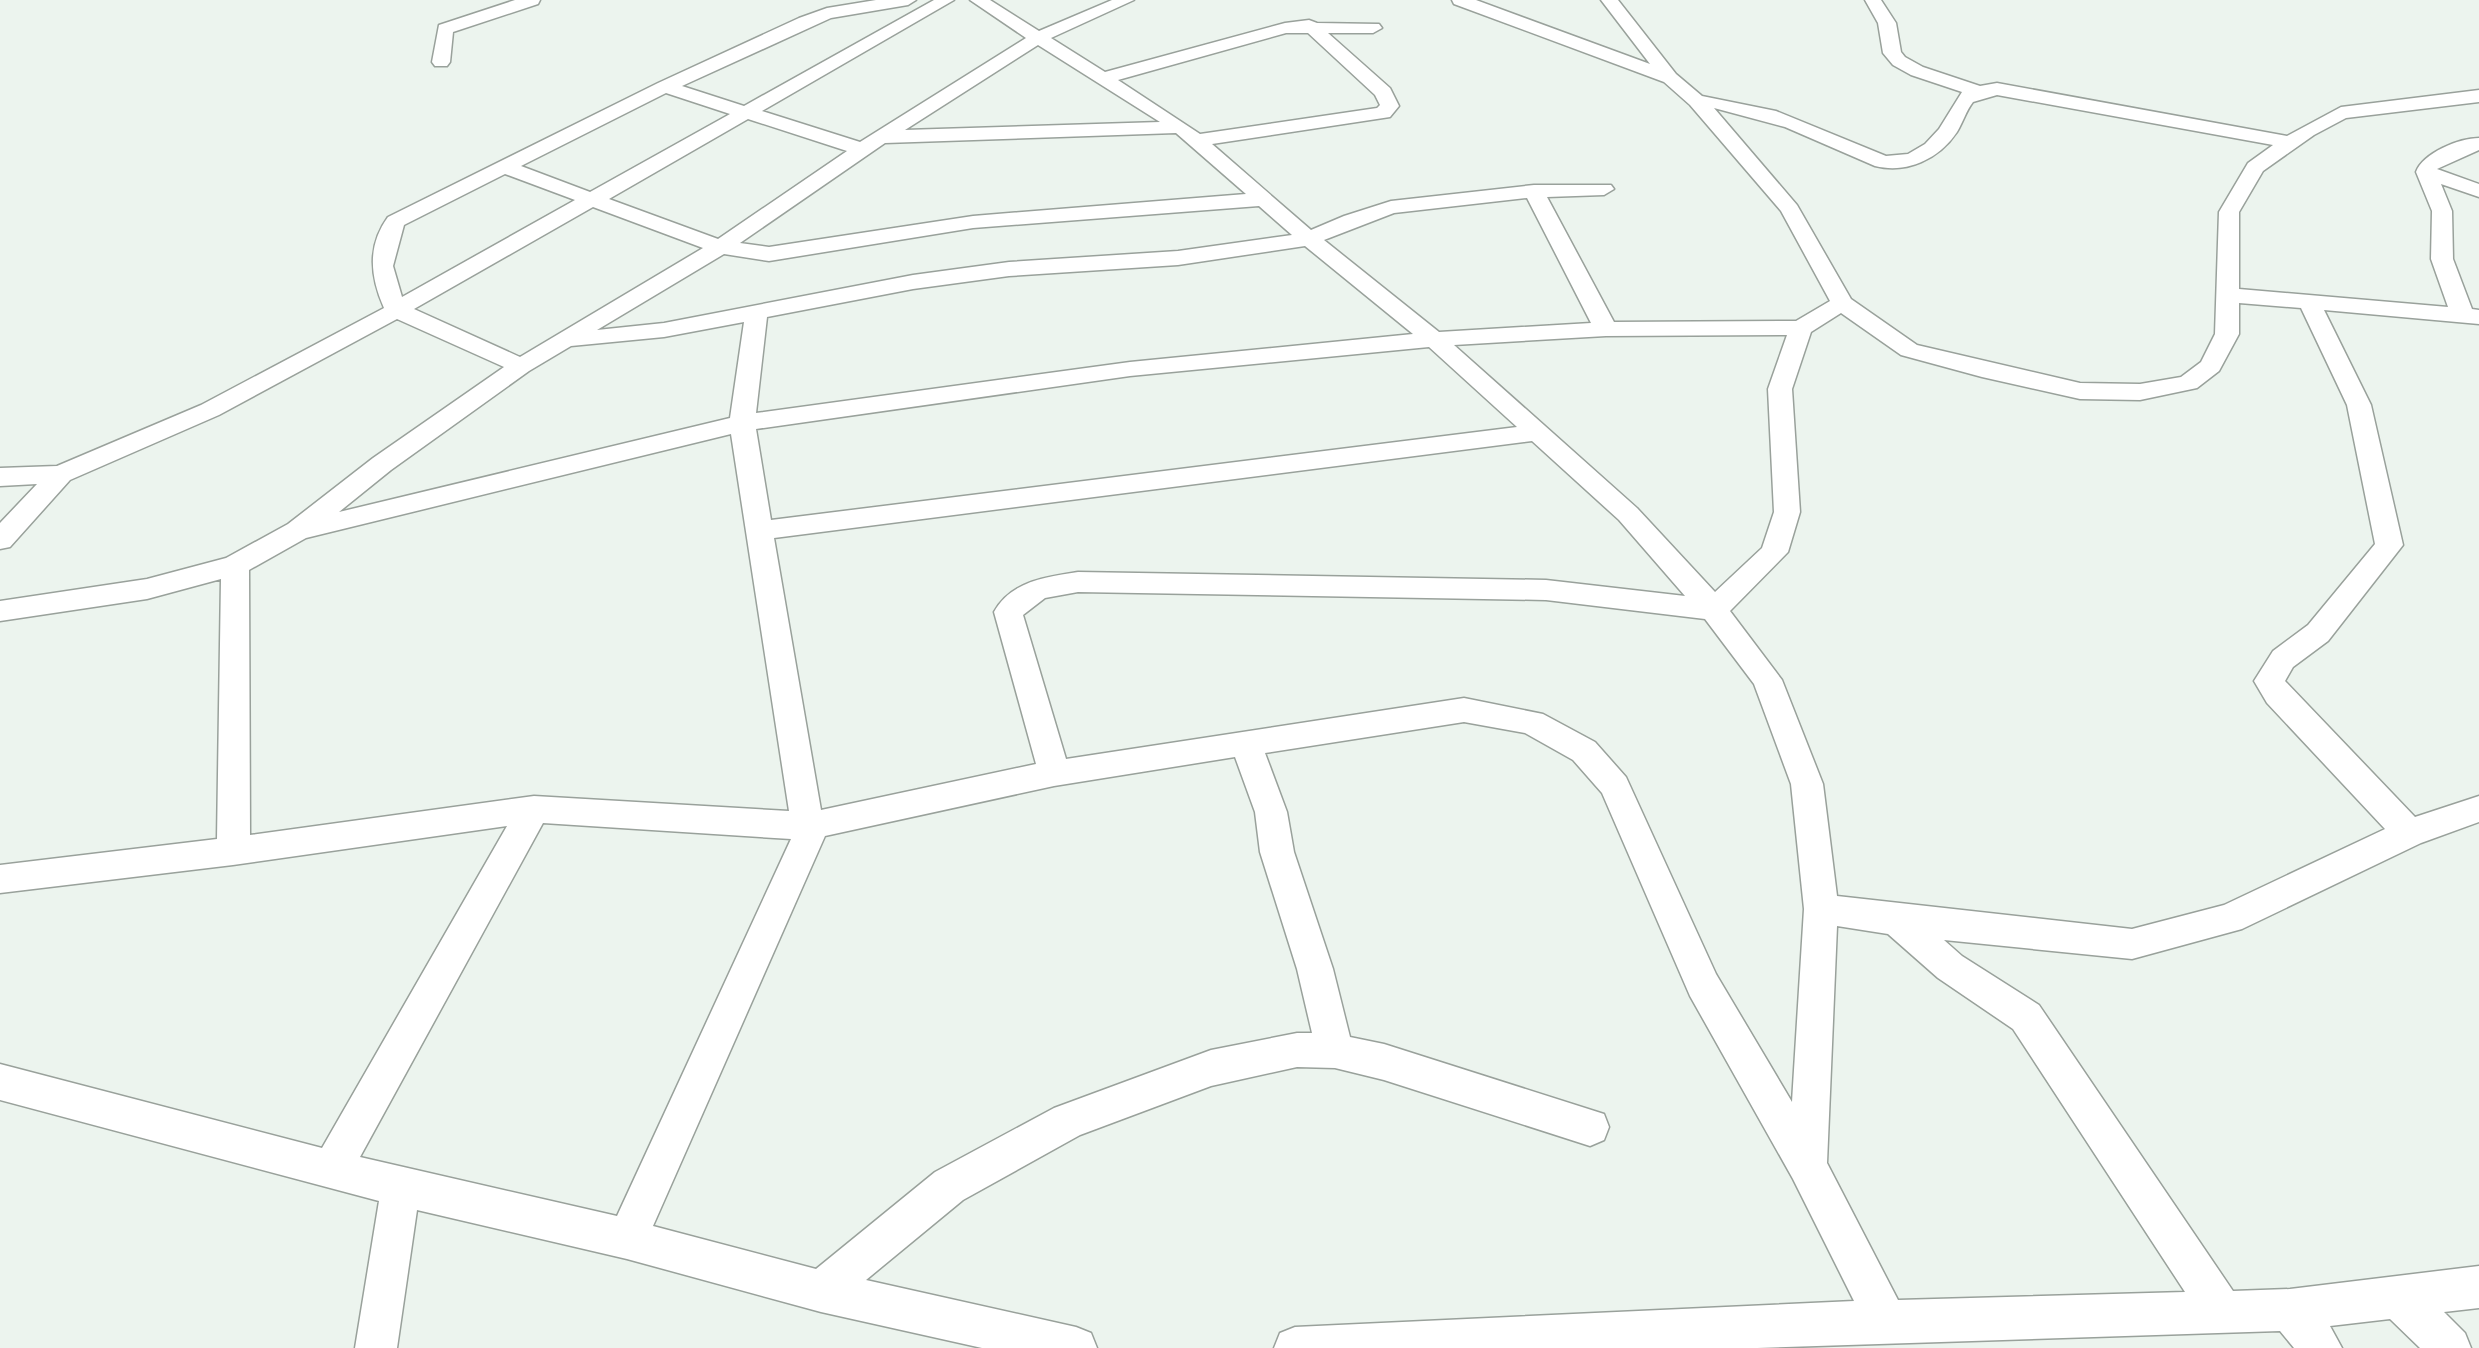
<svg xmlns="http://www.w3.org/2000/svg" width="2479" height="1348" font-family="'PT Sans Narrow',sans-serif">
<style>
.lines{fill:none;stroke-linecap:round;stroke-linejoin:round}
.minor-casing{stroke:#99a19b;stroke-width:3}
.minor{fill:#fff;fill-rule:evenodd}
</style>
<rect width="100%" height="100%" fill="#ecf4ee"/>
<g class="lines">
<defs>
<path id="minor" d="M 515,0 L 540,0 L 538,4 L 453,32 L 450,62 L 447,66 L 435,66 L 432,62 L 439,25 Z
M 876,0 L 916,0 L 908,5 L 831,18 L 682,86 L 744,106 L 934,0 L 954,0 L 762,111 L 860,142 L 1026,38 L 970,0 L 990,0 L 1039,31 L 1112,0 L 1134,0 L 1051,38 L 1105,72 L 1285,23 L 1309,20 L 1317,23 L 1379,24 L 1382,28 L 1373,33 L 1328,33 L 1390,88 L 1399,106 L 1390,117 L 1212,144 L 1311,230 L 1344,216 L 1391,201 L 1534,185 L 1611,185 L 1614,189 L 1604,195 L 1547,197 L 1614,322 L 1796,321 L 1830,301 L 1781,211 L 1690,105 L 1664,82 L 1454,4 L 1452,0 L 1476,0 L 1650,64 L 1601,0 L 1618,0 L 1676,74 L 1702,96 L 1776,111 L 1886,156 L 1908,154 L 1925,144 L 1939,129 L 1962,92 L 1911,75 L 1893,65 L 1883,53 L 1878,23 L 1865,0 L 1881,0 L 1896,23 L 1901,52 L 1905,57 L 1923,67 L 1980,86 L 1997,83 L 2287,136 L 2341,107 L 2479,90 L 2479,102 L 2346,118 L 2314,135 L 2263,171 L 2239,212 L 2239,289 L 2448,307 L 2431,259 L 2432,211 L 2416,172 C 2423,153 2459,138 2479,138 L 2479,150 L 2437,169 L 2479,184 L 2479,197 L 2441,184 L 2452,211 L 2453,259 L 2472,309 L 2479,310 L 2479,324 L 2324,310 L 2371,405 L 2403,545 L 2328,641 L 2293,667 L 2285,681 L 2415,817 L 2479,796 L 2479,822 L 2421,843 L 2242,929 L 2132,959 L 1944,940 L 1962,956 L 2039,1005 L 2233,1291 L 2290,1289 L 2479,1266 L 2479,1308 L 2444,1312 L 2465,1333 L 2471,1348 L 2420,1348 L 2390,1319 L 2330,1326 L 2342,1348 L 2294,1348 L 2280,1331 L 1757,1348 L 1274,1348 L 1280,1333 L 1295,1327 L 1854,1301 L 1793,1179 L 1690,996 L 1602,793 L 1573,760 L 1525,733 L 1464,722 L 1265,753 L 1287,812 L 1294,852 L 1333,969 L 1350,1037 L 1384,1044 L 1604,1114 L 1609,1127 L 1604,1140 L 1590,1146 L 1384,1080 L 1335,1068 L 1297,1067 L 1211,1086 L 1080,1135 L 963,1200 L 866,1280 L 1076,1327 L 1091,1333 L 1097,1348 L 982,1348 L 821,1312 L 627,1259 L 417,1210 L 397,1348 L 355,1348 L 379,1201 L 0,1100 L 0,1064 L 322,1148 L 507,826 L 233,865 L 0,893 L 0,865 L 217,839 L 221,579 L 147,599 L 0,621 L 0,601 L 147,579 L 226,558 L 288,524 L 373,458 L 504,367 L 397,319 L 219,415 L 70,480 L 10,547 L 0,549 L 0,523 L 37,484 L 0,486 L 0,468 L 57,466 L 201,405 L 384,308 C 370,276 367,246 388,217 L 658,83 L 799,18 L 827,8 ZM 1286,33 L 1308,33 L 1375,95 L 1380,105 L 1377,108 L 1200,134 L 1118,80 ZM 1038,45 L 1160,122 L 905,130 ZM 666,93 L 730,114 L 590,192 L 521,166 ZM 1997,95 L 2273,145 L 2248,163 L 2219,212 L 2215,334 L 2201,362 L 2181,377 L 2140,384 L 2080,383 L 1917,345 L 1851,299 L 1797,205 L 1714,108 L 1785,127 L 1875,166 C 1907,174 1939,159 1957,132 C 1963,122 1966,111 1973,102 ZM 748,119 L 847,151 L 718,239 L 609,199 ZM 1176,133 L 1246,194 L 973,216 L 769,247 L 740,243 L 885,143 ZM 505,174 L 575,200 L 402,297 L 393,266 L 404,225 ZM 1527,198 L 1591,323 L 1439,332 L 1324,240 L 1394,213 ZM 1259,206 L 1292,235 L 1178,251 L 1009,262 L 913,275 L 664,323 L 597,330 L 724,254 L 769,261 L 973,228 ZM 593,207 L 703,248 L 520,357 L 414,309 ZM 1305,246 L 1413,334 L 1130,362 L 756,413 L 767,317 L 913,289 L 1009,276 L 1178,265 ZM 2239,303 L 2301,308 L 2347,405 L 2375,544 L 2308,625 L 2273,651 L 2254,681 L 2267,703 L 2385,829 L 2224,905 L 2132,929 L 1837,896 L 1823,784 L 1782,680 L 1730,611 L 1788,552 L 1800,512 L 1792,389 L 1811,332 L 1841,313 L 1901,355 L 1982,377 L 2080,399 L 2140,400 L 2197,388 L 2219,371 L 2239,334 ZM 744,322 L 730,418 L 339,512 L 391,470 L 529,371 L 571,346 L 664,337 ZM 1787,335 L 1768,389 L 1774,512 L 1762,548 L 1715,592 L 1637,508 L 1454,345 L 1606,336 ZM 1429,347 L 1517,427 L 771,520 L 756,429 L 1130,376 ZM 731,434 L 789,811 L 534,796 L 250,835 L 249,570 L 306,538 ZM 1532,441 L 1619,520 L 1685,596 L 1546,580 L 1078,572 C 1046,577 1011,581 994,612 L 1036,764 L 821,810 L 774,538 ZM 1078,592 L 1546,600 L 1705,619 L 1754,684 L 1791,784 L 1804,909 L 1792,1102 L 1716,974 L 1626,777 L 1595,742 L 1543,714 L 1464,698 L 1066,759 L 1023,615 L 1045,598 ZM 1235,757 L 1255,812 L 1260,852 L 1297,969 L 1312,1033 L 1297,1033 L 1211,1050 L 1054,1108 L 935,1172 L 816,1269 L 653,1226 L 825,836 L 1054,786 ZM 543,823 L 791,839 L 617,1216 L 360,1157 ZM 1837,926 L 1888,934 L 1938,978 L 2013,1029 L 2185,1292 L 1898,1300 L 1827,1163 Z"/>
</defs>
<use href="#minor" class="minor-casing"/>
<use href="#minor" class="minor"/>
</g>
</svg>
